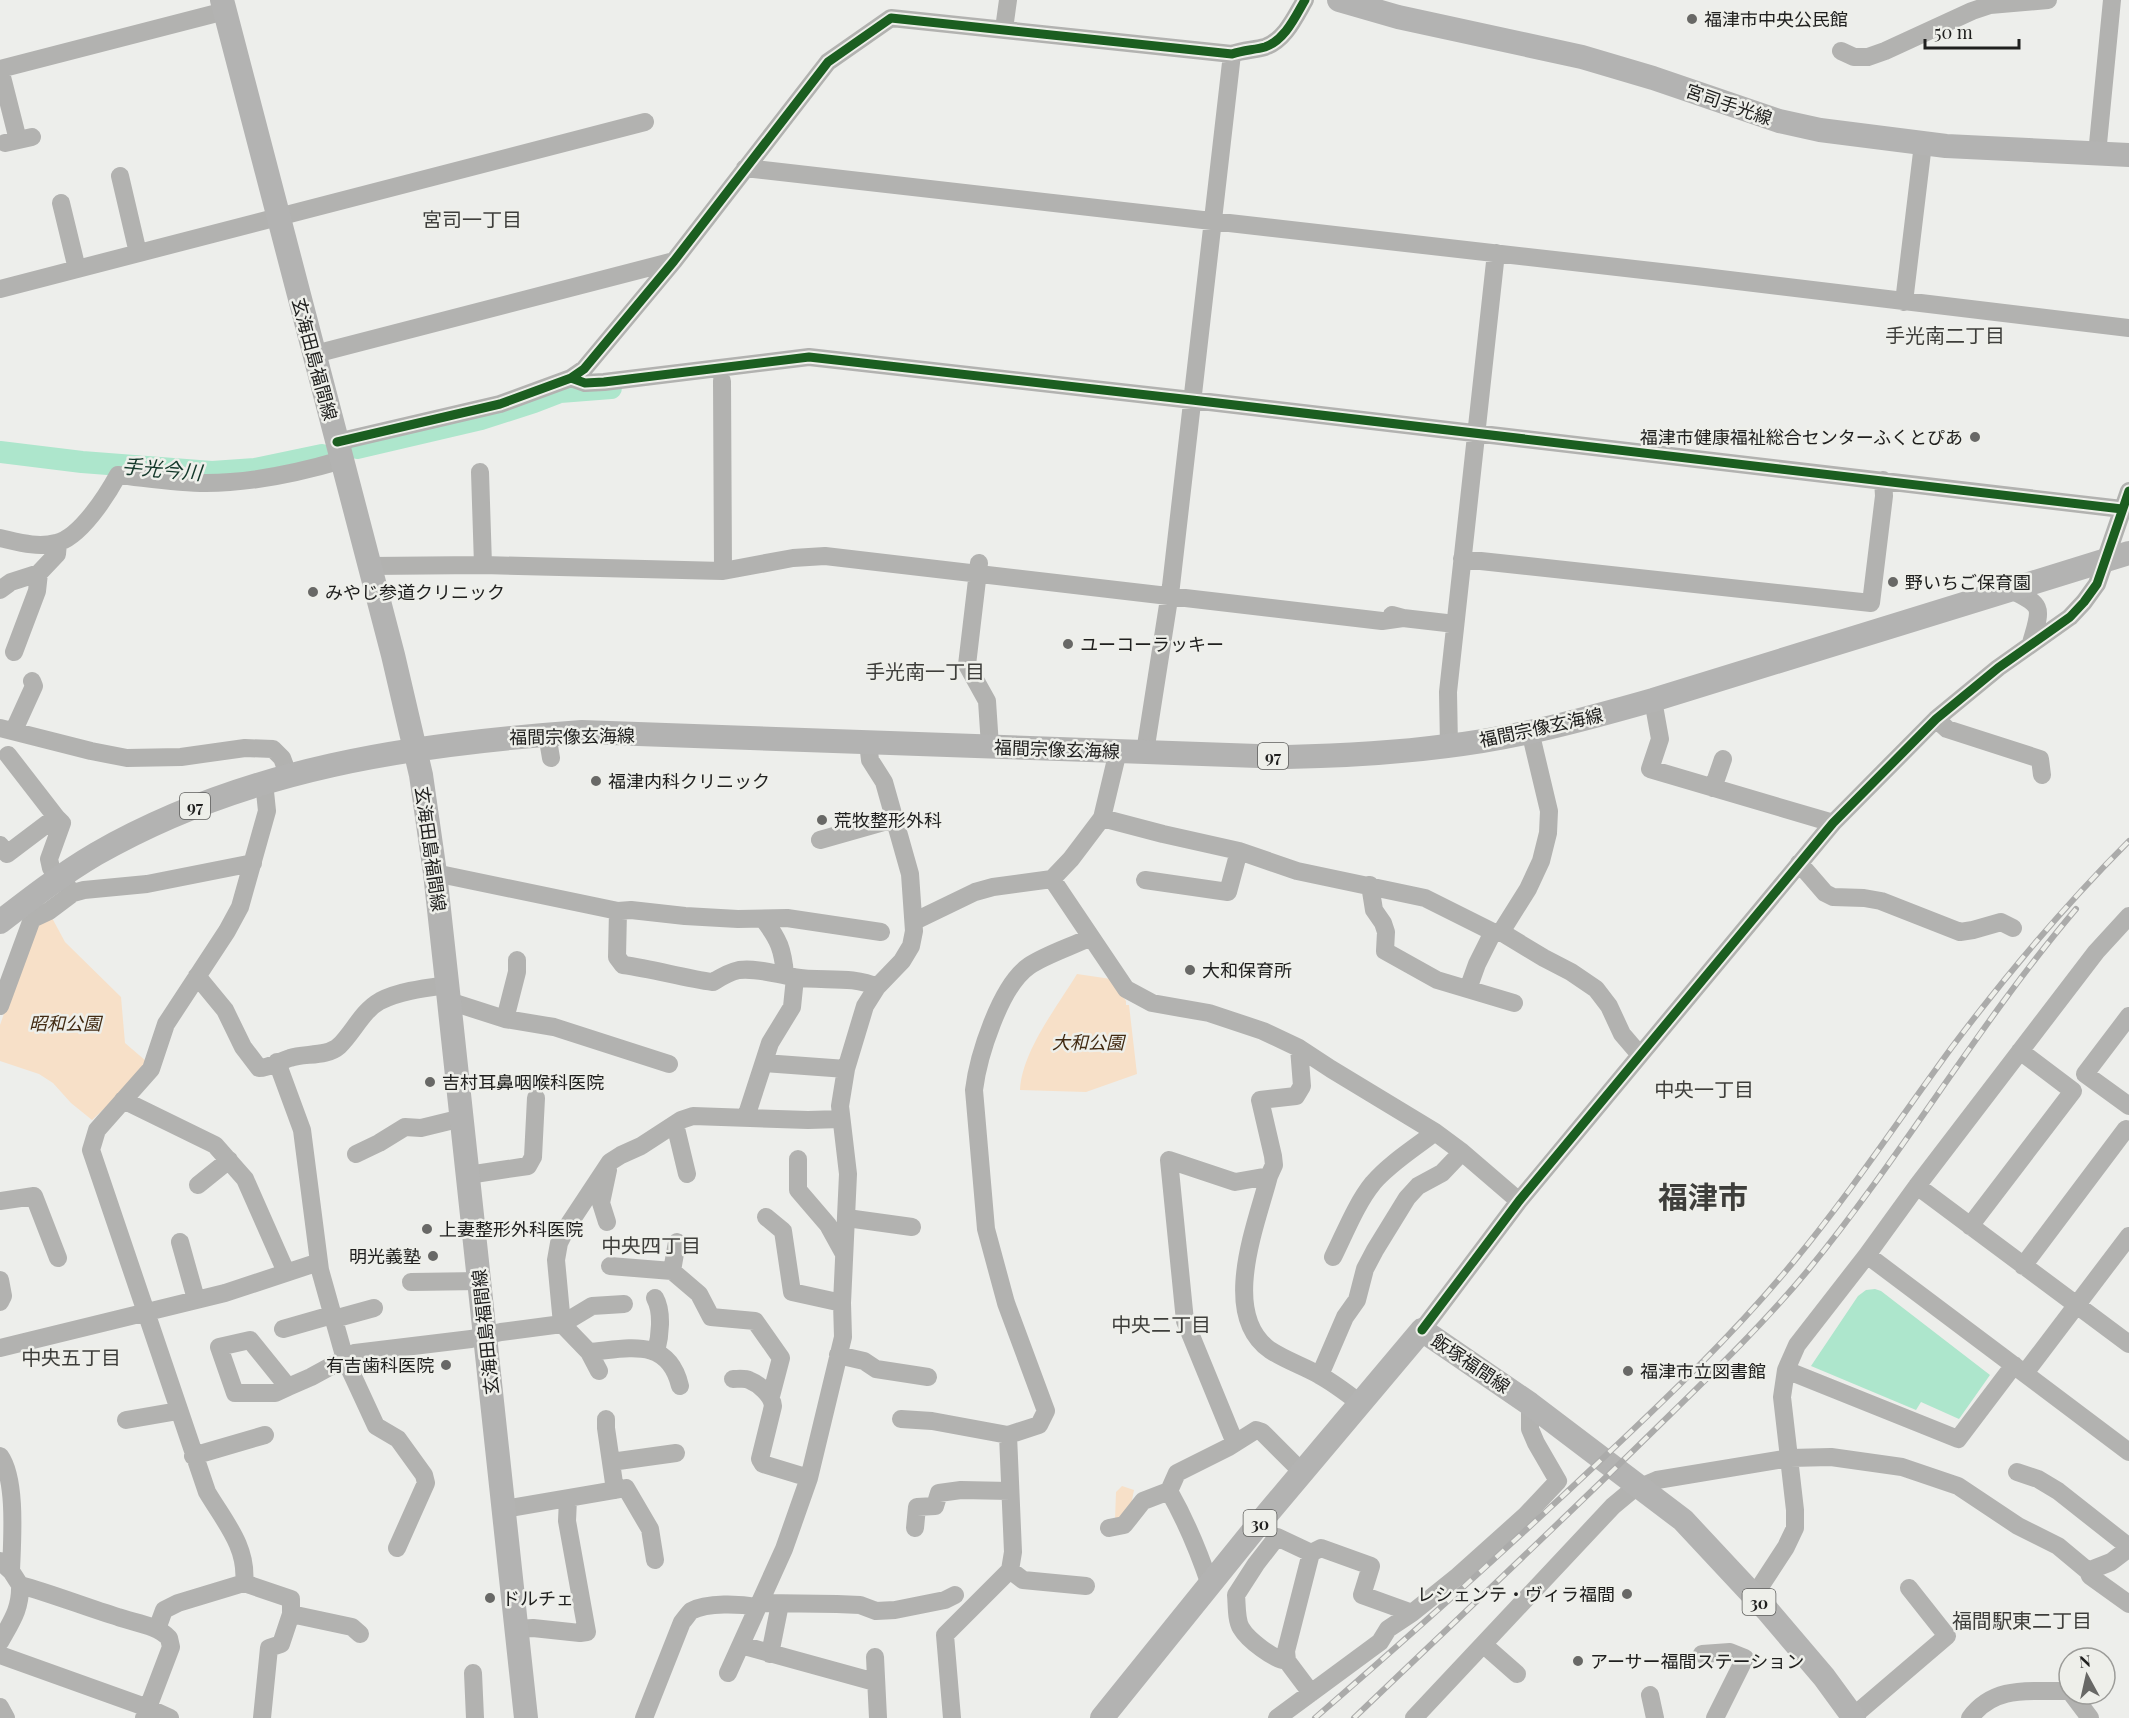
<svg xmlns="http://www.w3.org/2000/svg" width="2129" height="1718" font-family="'Playfair Display','Noto Sans JP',serif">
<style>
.green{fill:#f7e0c8}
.water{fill:#ade6cc}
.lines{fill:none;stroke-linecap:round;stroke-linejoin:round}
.river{stroke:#ade6cc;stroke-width:22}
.minor{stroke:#b2b2b0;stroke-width:18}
.major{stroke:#b3b3b2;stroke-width:24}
.rail-casing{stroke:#ababaa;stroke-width:6}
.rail{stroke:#eeefea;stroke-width:4;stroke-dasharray:11;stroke-linecap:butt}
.cycleway-casing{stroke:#eeefea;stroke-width:13}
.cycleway{stroke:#1b5e20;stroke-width:9}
.poi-dot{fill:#686866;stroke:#eeefea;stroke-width:2}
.labels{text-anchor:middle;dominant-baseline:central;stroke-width:5;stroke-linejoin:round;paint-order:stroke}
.shield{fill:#eeefea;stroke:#5e5e5c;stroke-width:1.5}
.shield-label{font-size:16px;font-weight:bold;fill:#20201f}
.poi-label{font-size:18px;fill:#20201f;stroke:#eeefea;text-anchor:start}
.street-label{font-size:18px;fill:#20201f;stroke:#eeefea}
.park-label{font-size:18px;font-style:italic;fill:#412a12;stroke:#eeefea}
.neighbourhood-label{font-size:20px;fill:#3e3e3b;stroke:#eeefea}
.water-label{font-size:20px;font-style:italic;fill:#123729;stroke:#eeefea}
.town-label{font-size:30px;font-weight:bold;fill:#3e3e3b;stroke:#eeefea}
</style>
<rect width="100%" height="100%" fill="#edeeeb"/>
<path class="green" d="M 51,916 L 65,942 L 121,997 L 125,1043 L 146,1061 L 110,1107 L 105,1108 L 92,1120 L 71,1103 L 53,1083 L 39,1074 L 0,1061 L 0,1025 L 36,923 Z
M 1077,974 L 1111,979 L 1126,1001 L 1126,1005 L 1129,1005 L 1137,1074 L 1086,1092 L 1020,1090 C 1022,1051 1057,1007 1077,974 Z
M 1122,1486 L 1134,1490 L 1131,1505 L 1121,1519 L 1115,1520 L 1116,1492 Z"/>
<path class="water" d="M 1875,1289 L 1881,1291 L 1990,1375 L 1959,1419 L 1921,1402 L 1916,1410 L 1811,1366 L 1858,1296 L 1866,1290 Z"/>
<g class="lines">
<path class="river" d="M 357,448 L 481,419 L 534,402 L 560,392 L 611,388
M 0,452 L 82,462 L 212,472 L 255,469 L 322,455"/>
<path class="minor" d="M 1004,29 L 1008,0
M 1841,51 L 1854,57 L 1868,57 L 1885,51 L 1972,11 L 1990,5 L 2048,0
M 0,69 L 225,11
M 0,69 L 18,140
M 5,143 L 32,137
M 2097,154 L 2112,0
M 745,168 L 1696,276 L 2129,328
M 120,176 L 138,253
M 61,203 L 77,269
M 0,289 L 645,122
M 1904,302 L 1923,144
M 315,354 L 674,261
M 571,378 L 585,383 L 604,382 L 809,357 L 1192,400 L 2122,509
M 722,381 L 723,571
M 337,442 L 500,404 L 571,378 L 584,369 L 674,261 L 828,62 L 891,18 L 1232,54 C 1243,50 1254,50 1265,47 C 1285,40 1295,17 1305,0
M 480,472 L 483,565
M 0,538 C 18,542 37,548 56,543 C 80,538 107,495 118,475 C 147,478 177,483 206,483 C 251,483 298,473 342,460
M 1462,559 L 1871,603 L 1884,496 L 1883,480
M 979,563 L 967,665 L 987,701 L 990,746
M 369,566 L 483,565 L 723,571 L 793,558 L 825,556 L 1382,621 L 1403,618
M 0,590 L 11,582 L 39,573
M 2011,590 C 2045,606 2041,608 2031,643
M 1392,615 L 1403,618 L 1455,624
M 14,652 L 37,591 L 39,573 L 57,554 L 58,543
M 1653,700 L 1660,739 L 1650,769 L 1833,823
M 1936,719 L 1947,729 L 2040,759 L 2042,775
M 0,728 L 91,751 L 127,758 L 181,757 L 245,748 L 273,749 L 282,758 L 288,774
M 14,730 L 34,686 L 32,681
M 547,734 L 551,758
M 1449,746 L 1448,692 L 1496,253
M 1145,752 L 1171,586 L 1232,54
M 1713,788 L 1723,759
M 56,817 L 62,823 L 49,859 L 51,868 L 68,887
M 1102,818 L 1163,834 L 1239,851 L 1297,871 L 1425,898 L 1493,932 L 1501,932 L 1544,958 L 1571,972 L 1596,989 L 1609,1006 L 1622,1034 L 1640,1055
M 820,840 L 894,819
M 0,845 L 7,854 L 56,817 L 8,755
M 1799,863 L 1825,893 L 1833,897 L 1864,898 L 1881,901 L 1960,932 L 1973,930 L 2001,922 L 2013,928
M 435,873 L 618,911 L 631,910 L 685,916 L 738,919 L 787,918 L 881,932
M 1052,879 L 1126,989 L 1152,1003 L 1209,1013 L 1263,1031 L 1299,1048 L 1331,1069 L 1435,1132 L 1462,1152 L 1519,1201
M 1145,880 L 1228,892 L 1239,851
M 1370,885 L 1374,910 L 1383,923 L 1386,932 L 1385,951 L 1437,980 L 1514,1003
M 618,911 L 617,957 L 623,965 C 654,969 683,978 713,982 C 721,977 729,972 739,970 C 758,968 775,974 794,977 C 821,982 852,975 877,987
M 32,919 L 49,911 L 73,893 L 84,890 L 147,884 L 253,863
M 763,919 C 779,939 783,950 785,975
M 915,921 L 975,892 L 993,887 L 1052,879 L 1071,859 L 1102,818 L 1118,751
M 1501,932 L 1528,889 L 1541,861 L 1548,833 L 1549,811 L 1530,731
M 197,976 L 225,1010 L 243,1047 L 259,1068 C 269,1068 280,1061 290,1058 C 304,1053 327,1057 339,1046 C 353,1033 362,1011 380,1001 C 399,991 425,988 447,985
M 1468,989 L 1477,964 L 1493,932
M 449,1001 L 505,1019 L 554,1027 L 669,1064
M 0,1006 L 32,919 L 28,909
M 2129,1016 L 2085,1074 L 2129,1106
M 505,1019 L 517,972 L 517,960
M 1299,1048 L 1302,1086 L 1296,1096 L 1260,1100 L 1273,1156 L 1274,1165 L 1269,1176 C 1257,1223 1219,1314 1270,1350 C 1285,1360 1303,1366 1319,1375 C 1334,1383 1348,1394 1361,1404
M 277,1062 L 302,1130 L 320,1270 L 345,1359 L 376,1426 L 398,1439 L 424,1475 L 426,1483 L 397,1548
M 764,1063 L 846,1069
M 123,1100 L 215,1145 L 245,1179 L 286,1272
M 746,1117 L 770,1043 L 792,1007 L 795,978
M 675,1124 L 687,1174
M 356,1154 L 379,1143 L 405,1127 L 421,1128 L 462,1118
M 798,1159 L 798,1190 L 828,1225 L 844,1254
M 468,1175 L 528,1166 L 533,1157 L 536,1098
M 198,1185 L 229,1160
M 1917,1186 L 2129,1344
M 0,1201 L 34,1196 L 58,1258
M 766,1217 L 783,1231 L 792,1292 L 842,1303
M 847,1218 L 912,1227
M 607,1222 L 601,1203 L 608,1170
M 1970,1226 L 2073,1091 L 2020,1051
M 180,1242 L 196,1299
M 1867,1255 L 2129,1452
M 1333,1257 C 1345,1233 1356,1204 1373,1183 C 1390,1163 1415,1148 1435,1132
M 610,1266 L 672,1271 L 699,1294 L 711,1317 L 755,1321 L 781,1358 L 771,1396
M 2023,1266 L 2126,1129 L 2129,1131
M 672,1271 L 677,1242
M 0,1280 L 3,1296 L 0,1302
M 411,1282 L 480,1281
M 655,1298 C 663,1312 660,1337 656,1352
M 334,1319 L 374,1308
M 283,1329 L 332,1315
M 1422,1330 L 1519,1201 L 1833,823 L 1936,719 L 1998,668 L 2070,617 L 2084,602 L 2097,584 L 2129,491
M 0,1348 L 225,1293 L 319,1262
M 589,1352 C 627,1349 668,1336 680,1386
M 838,1355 L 864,1361 L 876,1369 L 928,1377
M 1786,1370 L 1958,1439 L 2014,1365
M 599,1371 L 589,1352 L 562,1324 L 556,1260 L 559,1243 L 567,1227 L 610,1162 L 621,1155 L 641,1146 L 681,1120 L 693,1116 L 808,1120 L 841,1119
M 2025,1373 L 2129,1236
M 1320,1375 L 1345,1317 L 1357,1300 L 1365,1269 L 1375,1250 L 1407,1198 L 1418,1186 L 1442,1173 L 1462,1152
M 733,1379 C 738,1379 745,1378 749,1380 C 759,1384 772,1395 773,1406 L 760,1459 L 763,1464 L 809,1478
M 288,1387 L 275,1393 L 235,1393 L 219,1347 L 250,1340 L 288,1387 L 311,1377 L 355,1353 L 471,1339 L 501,1332 L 562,1324 L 592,1306 L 624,1304
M 606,1419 L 606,1428 L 615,1490 L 626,1488 L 650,1529 L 655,1560
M 901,1419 L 932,1421 L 1008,1435 L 1039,1425 L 1046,1411 L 1006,1303 L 986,1229 L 974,1090 C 978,1057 1000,986 1029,966 C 1045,955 1073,946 1091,937
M 126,1420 L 178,1411
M 1235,1443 L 1185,1321 L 1169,1160 L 1235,1182 L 1269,1176
M 0,1456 C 17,1480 12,1541 11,1571
M 193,1456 L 265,1435
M 611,1462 L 676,1453
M 2017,1472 L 2038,1479 L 2058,1491 L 2129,1547
M 1169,1491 L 1177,1473 L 1229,1447 L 1256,1430 L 1262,1432 L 1303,1473
M 505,1509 L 615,1490
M 915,1528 L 917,1507 L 935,1506 L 939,1493 L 961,1490 L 1010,1491
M 1109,1528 L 1124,1525 L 1143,1501 L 1169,1491 C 1186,1521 1199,1552 1210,1585
M 1311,1553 L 1321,1548 L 1371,1566 L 1362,1595 L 1412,1613
M 0,1561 L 11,1571 L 20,1585 C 53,1594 85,1607 118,1617 C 135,1623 157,1625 169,1638 L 171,1647 L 144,1718
M 1010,1570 L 1023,1580 L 1086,1586
M 2088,1571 L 2111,1562 L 2129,1548
M 244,1583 C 248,1547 224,1521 207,1492 L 91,1150 L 97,1130 L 151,1069 L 166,1024 L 227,931 L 240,907 L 267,811 L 264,782
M 1754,1596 L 1786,1547 L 1795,1528 L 1795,1510 L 1782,1397 L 1786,1370 L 1797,1345 L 1867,1255 L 1917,1186 L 2096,952 L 2129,916
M 760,1603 L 837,1604 L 860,1605 L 876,1611 L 895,1610 L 945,1600 L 955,1595
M 291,1614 L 352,1627 L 360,1634
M 157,1629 L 164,1610 L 178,1603 L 244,1583 L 291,1599 L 291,1614 L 281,1644 L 269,1648 L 262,1718
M 518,1629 L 533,1628 L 580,1633 L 587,1632 L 567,1521 L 568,1499
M 0,1642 C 11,1622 21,1609 20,1585
M 741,1645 L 875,1682
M 1484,1645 L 1517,1674
M 770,1654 L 780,1604
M 1702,1654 L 1730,1652 L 1745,1658 L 1715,1718
M 0,1655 L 148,1708 L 170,1718
M 875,1657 L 878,1718
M 1287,1661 L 1286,1651 L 1311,1553 L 1277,1537 L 1256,1564 L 1236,1595 C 1237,1604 1236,1620 1241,1628 C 1248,1640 1274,1660 1287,1661 L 1311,1693
M 473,1673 L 475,1718
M 728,1673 L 784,1549 L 809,1478 L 843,1337 L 842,1303 L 848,1174 L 840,1106 L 846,1069 L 865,1006 L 877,987 L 902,961 L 911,946 L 914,931 L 910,874 L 884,782 L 870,760 L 868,742
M 2072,1694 L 2090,1718
M 1650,1695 L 1655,1718
M 0,1707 L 6,1718
M 644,1718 L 682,1622 C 685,1619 688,1614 691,1611 C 707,1602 741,1604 758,1607
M 952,1718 L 945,1635 L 1010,1570 L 1013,1552 L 1008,1435
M 1277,1718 L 1380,1642 L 1388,1629 L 1412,1613 L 1458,1576 L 1526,1515 L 1558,1481 L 1536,1443 L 1530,1429 L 1530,1404
M 1414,1718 L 1613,1506 L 1631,1491 L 1657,1480 L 1790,1458 L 1831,1457 L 1902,1467 L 1958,1486 L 2018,1526 L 2058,1546 L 2088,1571 L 2090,1576 L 2129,1604
M 1851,1718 L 1947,1636 L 1909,1588
M 1970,1718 C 1995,1684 2032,1692 2069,1691"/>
<path class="major" d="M 222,0 L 393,655 L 421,775 L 435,873 L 449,1001 L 526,1718
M 1339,0 L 1398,17 L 1582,57 L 1653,78 L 1779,121 L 1820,130 L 1946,146 L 2129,155
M 0,922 C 31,898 62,874 96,854 C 246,768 413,744 582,732 L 1287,757 C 1341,756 1394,753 1447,746 C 1517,738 1586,719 1653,700 L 2129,553
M 1102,1718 L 1257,1526 L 1422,1330 L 1530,1404 L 1683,1520 L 1767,1610 L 1824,1677 L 1854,1718"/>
<defs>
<path id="rail" d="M 1315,1718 C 1412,1634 1508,1548 1602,1459 C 1669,1396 1736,1332 1795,1260 C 1851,1192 1900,1118 1952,1047 C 2007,974 2065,905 2129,841
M 1354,1718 C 1449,1627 1545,1537 1638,1446 C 1697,1388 1757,1332 1809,1269 C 1904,1153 1979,1023 2076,909"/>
</defs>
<use href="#rail" class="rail-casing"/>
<use href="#rail" class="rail"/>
<defs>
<path id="cycleway" d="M 571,378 L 585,383 L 604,382 L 809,357 L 1192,400 L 2122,509
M 337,442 L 500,404 L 571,378 L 584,369 L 674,261 L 828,62 L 891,18 L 1232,54 C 1243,50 1254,50 1265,47 C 1285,40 1295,17 1305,0
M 1422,1330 L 1519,1201 L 1833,823 L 1936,719 L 1998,668 L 2070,617 L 2084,602 L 2097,584 L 2129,491"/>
</defs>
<use href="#cycleway" class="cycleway-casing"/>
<use href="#cycleway" class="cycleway"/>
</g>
<g class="poi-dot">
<circle cx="1692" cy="19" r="6"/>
<circle cx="1975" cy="437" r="6"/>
<circle cx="1893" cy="582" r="6"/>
<circle cx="313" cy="592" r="6"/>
<circle cx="1068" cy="644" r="6"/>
<circle cx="596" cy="781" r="6"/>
<circle cx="822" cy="820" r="6"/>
<circle cx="1190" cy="970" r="6"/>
<circle cx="430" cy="1082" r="6"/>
<circle cx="427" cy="1229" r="6"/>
<circle cx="433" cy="1256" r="6"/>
<circle cx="446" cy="1365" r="6"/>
<circle cx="1628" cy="1371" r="6"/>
<circle cx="1627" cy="1594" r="6"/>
<circle cx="490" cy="1598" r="6"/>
<circle cx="1578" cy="1661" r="6"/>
</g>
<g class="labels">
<g class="shield">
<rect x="1258" y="743" width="30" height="26" rx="4.5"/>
<rect x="180" y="793" width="30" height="26" rx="4.5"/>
<rect x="1243.5" y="1510" width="33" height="26" rx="4.5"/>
<rect x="1742.5" y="1589" width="33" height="26" rx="4.5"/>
</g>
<g class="shield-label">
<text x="1273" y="756">97</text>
<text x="195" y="806">97</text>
<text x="1260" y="1523">30</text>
<text x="1759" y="1602">30</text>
</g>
<g class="poi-label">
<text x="1704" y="19">福津市中央公民館</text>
<text x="1963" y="437" text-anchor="end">福津市健康福祉総合センターふくとぴあ</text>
<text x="1905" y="582">野いちご保育園</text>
<text x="325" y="592">みやじ参道クリニック</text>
<text x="1080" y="644">ユーコーラッキー</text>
<text x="608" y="781">福津内科クリニック</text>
<text x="834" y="820">荒牧整形外科</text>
<text x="1202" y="970">大和保育所</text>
<text x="442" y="1082">吉村耳鼻咽喉科医院</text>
<text x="439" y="1229">上妻整形外科医院</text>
<text x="421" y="1256" text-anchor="end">明光義塾</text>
<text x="434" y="1365" text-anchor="end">有吉歯科医院</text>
<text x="1640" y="1371">福津市立図書館</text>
<text x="1615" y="1594" text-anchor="end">レシェンテ・ヴィラ福間</text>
<text x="502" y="1598">ドルチェ</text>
<text x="1590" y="1661">アーサー福間ステーション</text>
</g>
<g class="street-label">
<text transform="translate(1729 104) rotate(19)">宮司手光線</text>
<text transform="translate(315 359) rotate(75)">玄海田島福間線</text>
<text transform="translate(1541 727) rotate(-12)">福間宗像玄海線</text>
<text transform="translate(572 736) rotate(-1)">福間宗像玄海線</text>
<text transform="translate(1057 749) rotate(2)">福間宗像玄海線</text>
<text transform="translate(431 849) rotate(82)">玄海田島福間線</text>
<text transform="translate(485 1332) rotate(-96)">玄海田島福間線</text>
<text transform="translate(1471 1363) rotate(34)">飯塚福間線</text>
</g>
<g class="park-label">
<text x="65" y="1023">昭和公園</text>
<text x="1088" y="1042">大和公園</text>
</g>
<g class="neighbourhood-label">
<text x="472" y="218">宮司一丁目</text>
<text x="1945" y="334">手光南二丁目</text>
<text x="925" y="670">手光南一丁目</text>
<text x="1704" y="1088">中央一丁目</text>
<text x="651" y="1244">中央四丁目</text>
<text x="1161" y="1323">中央二丁目</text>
<text x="71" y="1356">中央五丁目</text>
<text x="2022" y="1619">福間駅東二丁目</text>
</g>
<g class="water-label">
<text transform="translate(162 468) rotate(5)">手光今川</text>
</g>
<g class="town-label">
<text x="1703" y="1196">福津市</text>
</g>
</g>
<g transform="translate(2087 1676) rotate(352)"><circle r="28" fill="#eeefea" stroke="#9c9c99" stroke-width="1.5"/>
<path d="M0-4.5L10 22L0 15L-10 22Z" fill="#686866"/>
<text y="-9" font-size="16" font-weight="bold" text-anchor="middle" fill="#20201f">N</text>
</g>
<path d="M1925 39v9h94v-9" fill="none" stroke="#20201f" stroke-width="3"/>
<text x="1934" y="39" font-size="18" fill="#20201f" stroke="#eeefea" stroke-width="4.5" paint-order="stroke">50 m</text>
</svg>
